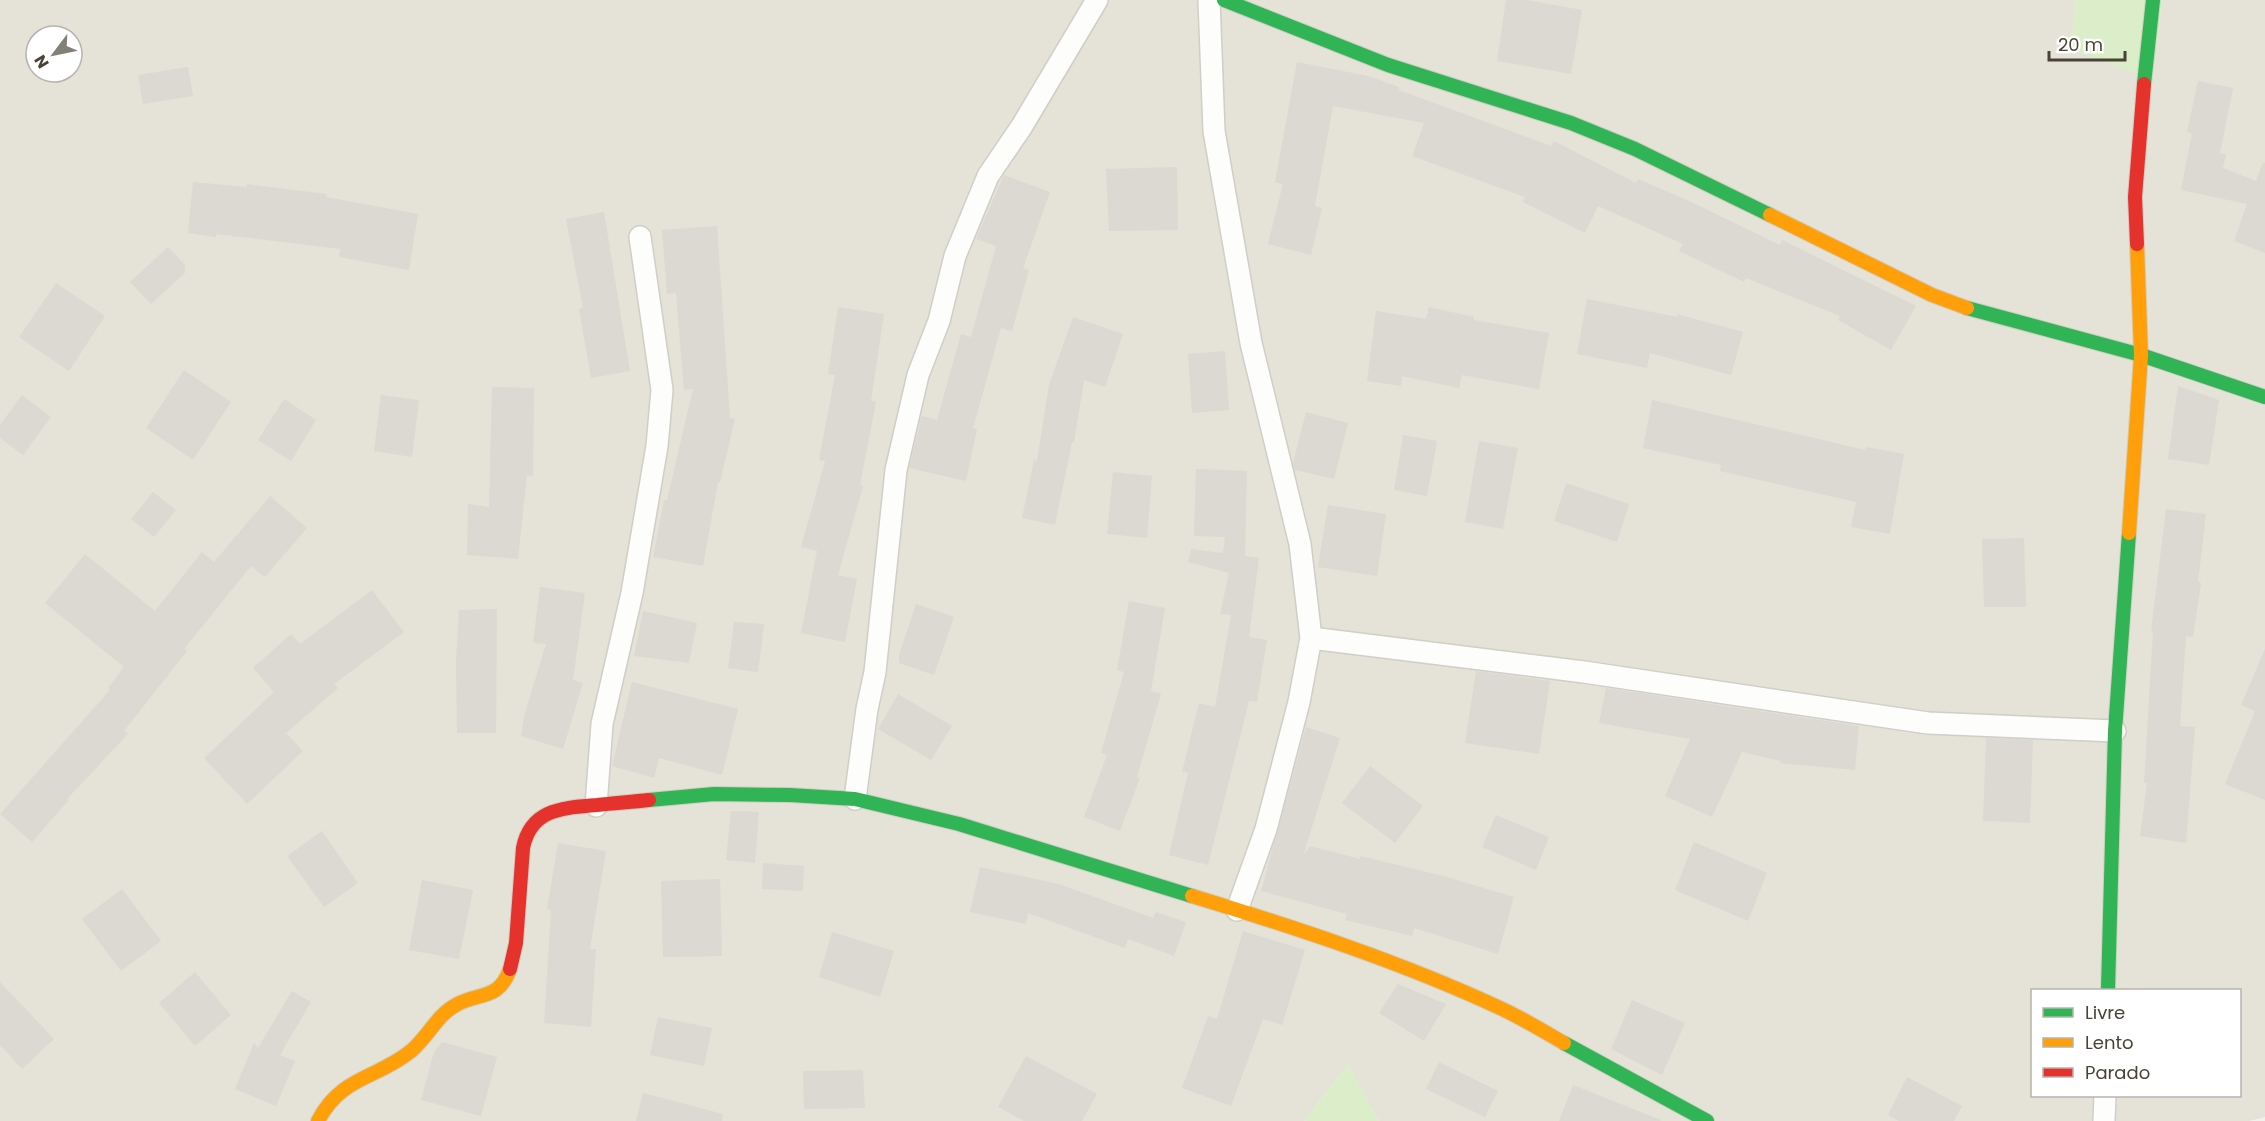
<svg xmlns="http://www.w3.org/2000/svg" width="2265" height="1121" font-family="Poppins,sans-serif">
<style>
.residential{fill:#e5e2d7;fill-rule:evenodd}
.green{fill:#dbedc9}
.building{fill:#dbd9d2}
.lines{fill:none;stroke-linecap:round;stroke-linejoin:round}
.street-casing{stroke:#cfcec7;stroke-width:24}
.fast-casing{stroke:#d1cec1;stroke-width:16}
.slow-casing{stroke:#d1cec1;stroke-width:16}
.jam-casing{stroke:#d1cec1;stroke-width:16}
.street{stroke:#fdfdfc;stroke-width:21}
.fast{stroke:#30b455;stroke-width:14}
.slow{stroke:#ff9f0a;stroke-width:14}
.jam{stroke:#e5322d;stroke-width:14}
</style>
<rect width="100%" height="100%" fill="#f1f0ea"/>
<path class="residential" d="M 0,0 L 2076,0 L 2070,49 L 2163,0 L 2265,0 L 2265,1117 L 2249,1121 L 1379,1121 L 1348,1065 L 1304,1121 L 0,1121 ZM 36,36 L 72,36 L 72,72 L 36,72 ZM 2032,990 L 2240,990 L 2240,1096 L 2032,1096 Z"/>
<path class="green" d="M 2076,0 L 2163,0 L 2153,80 L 2070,49 Z
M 1348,1065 L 1379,1121 L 1304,1121 Z"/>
<path class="building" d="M 1506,0 L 1527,0 L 1582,10 L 1571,74 L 1497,61 Z
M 1297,62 L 1368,76 L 1399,87 L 1399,90 L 1551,146 L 1554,141 L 1636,183 L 1638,179 L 1687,200 L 1780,245 L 1782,240 L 1916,306 L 1891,350 L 1838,320 L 1840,316 L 1746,278 L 1744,282 L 1679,251 L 1683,244 L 1598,206 L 1585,233 L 1523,202 L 1525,197 L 1412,156 L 1424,123 L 1333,106 L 1315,206 L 1322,208 L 1311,255 L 1268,244 L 1283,184 L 1275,182 Z
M 188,67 L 193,96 L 143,104 L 138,75 Z
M 2198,81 L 2233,88 L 2220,153 L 2226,154 L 2223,168 L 2256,181 L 2263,162 L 2265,163 L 2265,253 L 2234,241 L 2247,204 L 2181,190 L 2192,133 L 2187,132 Z
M 1177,167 L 1178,230 L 1109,231 L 1106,169 Z
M 1004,175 L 1050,192 L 1023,268 L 1029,270 L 1012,331 L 1001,328 L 973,428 L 977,429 L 966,481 L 909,468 L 922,416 L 937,420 L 961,334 L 971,337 L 996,246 L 976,239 Z
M 193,182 L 246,187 L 247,184 L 327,194 L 326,197 L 418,214 L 409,270 L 339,257 L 340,249 L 216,234 L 216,237 L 188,233 Z
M 604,212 L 630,371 L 591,378 L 579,309 L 583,308 L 566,219 Z
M 717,226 L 730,418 L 735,419 L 720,482 L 718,482 L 703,566 L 653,557 L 664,500 L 667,500 L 693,389 L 684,390 L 676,293 L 667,294 L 662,230 Z
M 168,247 L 185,265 L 185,273 L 151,304 L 130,282 Z
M 56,283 L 105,316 L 69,371 L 19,337 Z
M 1587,299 L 1677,317 L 1677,314 L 1743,332 L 1731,375 L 1650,353 L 1647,368 L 1577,354 Z
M 838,307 L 884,314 L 871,401 L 876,402 L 860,485 L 863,486 L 838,575 L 857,579 L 845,642 L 801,633 L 817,551 L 801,547 L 825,461 L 819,460 L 835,375 L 828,374 Z
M 1429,307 L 1474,317 L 1474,320 L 1549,333 L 1539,389 L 1462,375 L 1459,388 L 1402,376 L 1401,386 L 1367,381 L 1376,311 L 1426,319 Z
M 1073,317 L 1123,334 L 1105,387 L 1084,380 L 1074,442 L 1072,442 L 1055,525 L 1022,518 L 1034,460 L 1037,461 L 1049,385 Z
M 1225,351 L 1229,410 L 1192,413 L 1188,354 Z
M 184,370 L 231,402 L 193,460 L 146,428 Z
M 2178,386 L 2219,400 L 2209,465 L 2168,459 Z
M 492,387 L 534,388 L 533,476 L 527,475 L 518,559 L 467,555 L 468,504 L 489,507 Z
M 22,395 L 51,417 L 23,455 L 0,438 L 0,425 Z
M 381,395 L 419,400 L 412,457 L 374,451 Z
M 284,399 L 316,420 L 291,461 L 258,440 Z
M 1652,400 L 1865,450 L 1866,447 L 1904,454 L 1890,534 L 1851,527 L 1856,502 L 1720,471 L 1721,465 L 1643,448 Z
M 1306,412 L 1348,423 L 1334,479 L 1295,470 L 1293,463 Z
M 1403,435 L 1437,441 L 1427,496 L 1394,490 Z
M 1479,441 L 1518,448 L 1503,529 L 1465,522 Z
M 1196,469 L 1247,471 L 1245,556 L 1259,558 L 1249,637 L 1267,640 L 1257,702 L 1249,701 L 1208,865 L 1169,855 L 1188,773 L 1182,772 L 1199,703 L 1215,707 L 1231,615 L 1220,614 L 1229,573 L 1188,562 L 1191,549 L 1223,553 L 1225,537 L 1194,536 Z
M 1113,472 L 1152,476 L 1147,538 L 1107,534 Z
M 1566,483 L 1629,504 L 1617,542 L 1554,521 Z
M 153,492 L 176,510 L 154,537 L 131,519 Z
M 270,496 L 307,528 L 265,577 L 251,566 L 184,649 L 187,651 L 124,731 L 128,734 L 67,799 L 69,800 L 32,842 L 0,814 L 110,690 L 108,688 L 124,667 L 45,603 L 85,554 L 155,611 L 202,552 L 214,562 Z
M 1328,505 L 1386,514 L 1377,576 L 1318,567 Z
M 2166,509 L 2206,514 L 2198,582 L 2201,583 L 2193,637 L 2186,636 L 2180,726 L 2195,727 L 2186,843 L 2140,836 L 2147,783 L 2144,783 L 2153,631 L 2151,631 Z
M 2024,538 L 2026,607 L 1984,607 L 1982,539 Z
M 540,587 L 585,593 L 573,680 L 583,683 L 563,749 L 521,736 L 524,716 L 546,644 L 533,643 Z
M 372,590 L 404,632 L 334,684 L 338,688 L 286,733 L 303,751 L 247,804 L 204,758 L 274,692 L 253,668 L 291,634 L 300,644 Z
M 1129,601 L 1165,608 L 1151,691 L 1161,694 L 1137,777 L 1140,778 L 1120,831 L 1084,817 L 1107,755 L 1101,753 L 1124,672 L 1117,670 Z
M 916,604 L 954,617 L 934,675 L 899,663 L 899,655 Z
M 497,609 L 496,733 L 457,733 L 456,662 L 459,610 Z
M 643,611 L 697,623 L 689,663 L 634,656 Z
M 734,622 L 764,624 L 758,672 L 728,668 Z
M 2265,649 L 2265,800 L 2225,784 L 2255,711 L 2241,705 Z
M 1476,671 L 1550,681 L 1539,754 L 1465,743 Z
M 632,682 L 738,709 L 722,775 L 659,758 L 654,778 L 612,766 Z
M 1606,688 L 1859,726 L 1855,770 L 1780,763 L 1781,761 L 1742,752 L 1712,817 L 1665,796 L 1690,739 L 1599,723 Z
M 898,694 L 952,726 L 931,760 L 878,729 Z
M 1306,727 L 1340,738 L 1303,856 L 1310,846 L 1360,859 L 1361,856 L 1447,877 L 1514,897 L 1498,954 L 1414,928 L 1412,936 L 1345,920 L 1347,914 L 1261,891 Z
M 1986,738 L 2033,740 L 2030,823 L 1983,821 Z
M 1370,766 L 1423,806 L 1395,843 L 1342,803 Z
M 731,811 L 759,812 L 755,863 L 726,860 Z
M 1496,815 L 1549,837 L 1536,870 L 1482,847 Z
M 322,831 L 358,883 L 324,907 L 287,856 Z
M 1694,842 L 1767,873 L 1748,921 L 1675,890 Z
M 558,843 L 606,851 L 590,949 L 596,949 L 591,1027 L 544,1023 L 551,910 L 547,909 Z
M 763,863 L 804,866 L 803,891 L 762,889 Z
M 980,867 L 1059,884 L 1153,918 L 1156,912 L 1186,922 L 1174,956 L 1128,939 L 1125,948 L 1028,913 L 1026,924 L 970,912 Z
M 720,879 L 722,956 L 663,957 L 661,881 Z
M 422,880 L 473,890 L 459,959 L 409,950 Z
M 122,889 L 161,941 L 121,971 L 82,919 Z
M 1243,931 L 1305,950 L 1282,1025 L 1263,1019 L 1231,1106 L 1182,1088 L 1208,1016 L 1217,1019 Z
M 832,932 L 894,951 L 880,997 L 819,977 Z
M 195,972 L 231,1015 L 195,1046 L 159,1003 Z
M 0,982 L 54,1039 L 22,1069 L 0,1045 Z
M 1398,984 L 1446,1004 L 1424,1041 L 1379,1013 Z
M 292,991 L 311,1002 L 280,1055 L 295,1061 L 276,1106 L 235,1089 L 254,1043 L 258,1048 Z
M 1632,1000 L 1685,1023 L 1662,1075 L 1611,1049 Z
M 658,1017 L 712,1028 L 704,1066 L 650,1055 Z
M 442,1042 L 497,1057 L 481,1116 L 421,1100 L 434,1052 Z
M 1026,1056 L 1097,1094 L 1082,1121 L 1024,1121 L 998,1107 Z
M 1439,1062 L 1498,1091 L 1485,1117 L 1426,1089 Z
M 863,1070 L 865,1108 L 804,1109 L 803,1071 Z
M 1907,1077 L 1962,1106 L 1954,1121 L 1899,1121 L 1888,1115 Z
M 1573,1085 L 1661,1120 L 1660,1121 L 1559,1121 Z
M 643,1093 L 723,1114 L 722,1121 L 636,1121 Z"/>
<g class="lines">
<defs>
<path id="street" d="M 1209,0 L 1214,131 L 1251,343 L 1300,544 L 1311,638 L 1299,702 L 1266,829 L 1237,910
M 1311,638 L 1584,672 L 1928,723 L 2115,731
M 855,799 L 867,709 L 875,672 L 896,470 L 918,375 L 939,321 L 955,256 L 988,176 L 1022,126 L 1097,0
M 596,806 L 602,724 L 632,593 L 657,446 L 662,390 L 640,237
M 2104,1121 L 2105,1096"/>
<path id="fast" d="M 1224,0 L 1388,65 L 1571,123 L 1635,149 L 1770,215
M 2144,84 L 2153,0
M 1967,308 L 2141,355 L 2265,397
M 649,800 L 714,794 L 790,795 L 855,799 L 959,824 L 1192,896
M 2108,990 L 2115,731 L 2129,533
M 1564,1043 L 1707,1121"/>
<path id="slow" d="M 1770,215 L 1932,295 L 1967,308
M 2129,533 L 2141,355 L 2137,244
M 1192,896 C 1297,928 1401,962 1500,1008 C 1522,1018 1543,1031 1564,1043
M 318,1121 C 341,1076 377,1079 411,1051 C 428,1037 437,1015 456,1005 C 478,992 499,1001 510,969"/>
<path id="jam" d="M 2137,244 L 2135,197 L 2144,84
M 510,969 L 516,943 L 523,848 C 531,808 564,808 597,805 C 614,803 632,802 649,800"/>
</defs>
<use href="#street" class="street-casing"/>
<use href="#fast" class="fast-casing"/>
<use href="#slow" class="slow-casing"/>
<use href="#jam" class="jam-casing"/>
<use href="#street" class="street"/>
<use href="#fast" class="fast"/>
<use href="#slow" class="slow"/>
<use href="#jam" class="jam"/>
</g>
<rect x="2031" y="989" width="210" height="108" fill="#ffffff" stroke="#b6b4af" stroke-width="1.5"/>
<rect x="2043" y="1008" width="30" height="9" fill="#30b455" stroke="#b6b4af" stroke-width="1.5"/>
<text x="2085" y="1019" font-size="18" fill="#484336">Livre</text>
<rect x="2043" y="1038" width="30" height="9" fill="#ff9f0a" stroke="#b6b4af" stroke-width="1.5"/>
<text x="2085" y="1049" font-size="18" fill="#484336">Lento</text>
<rect x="2043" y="1068" width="30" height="9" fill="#e5322d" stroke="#b6b4af" stroke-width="1.5"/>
<text x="2085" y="1079" font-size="18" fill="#484336">Parado</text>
<g transform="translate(54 54) rotate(238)"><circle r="28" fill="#ffffff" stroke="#b6b4af" stroke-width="1.5"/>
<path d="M0-4.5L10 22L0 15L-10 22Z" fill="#838075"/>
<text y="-9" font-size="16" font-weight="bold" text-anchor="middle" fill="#484336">N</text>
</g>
<path d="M2049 51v9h76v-9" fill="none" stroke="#484336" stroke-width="3"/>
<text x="2058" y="51" font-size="18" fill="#484336" stroke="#ffffff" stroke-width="4.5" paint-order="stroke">20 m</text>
</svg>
